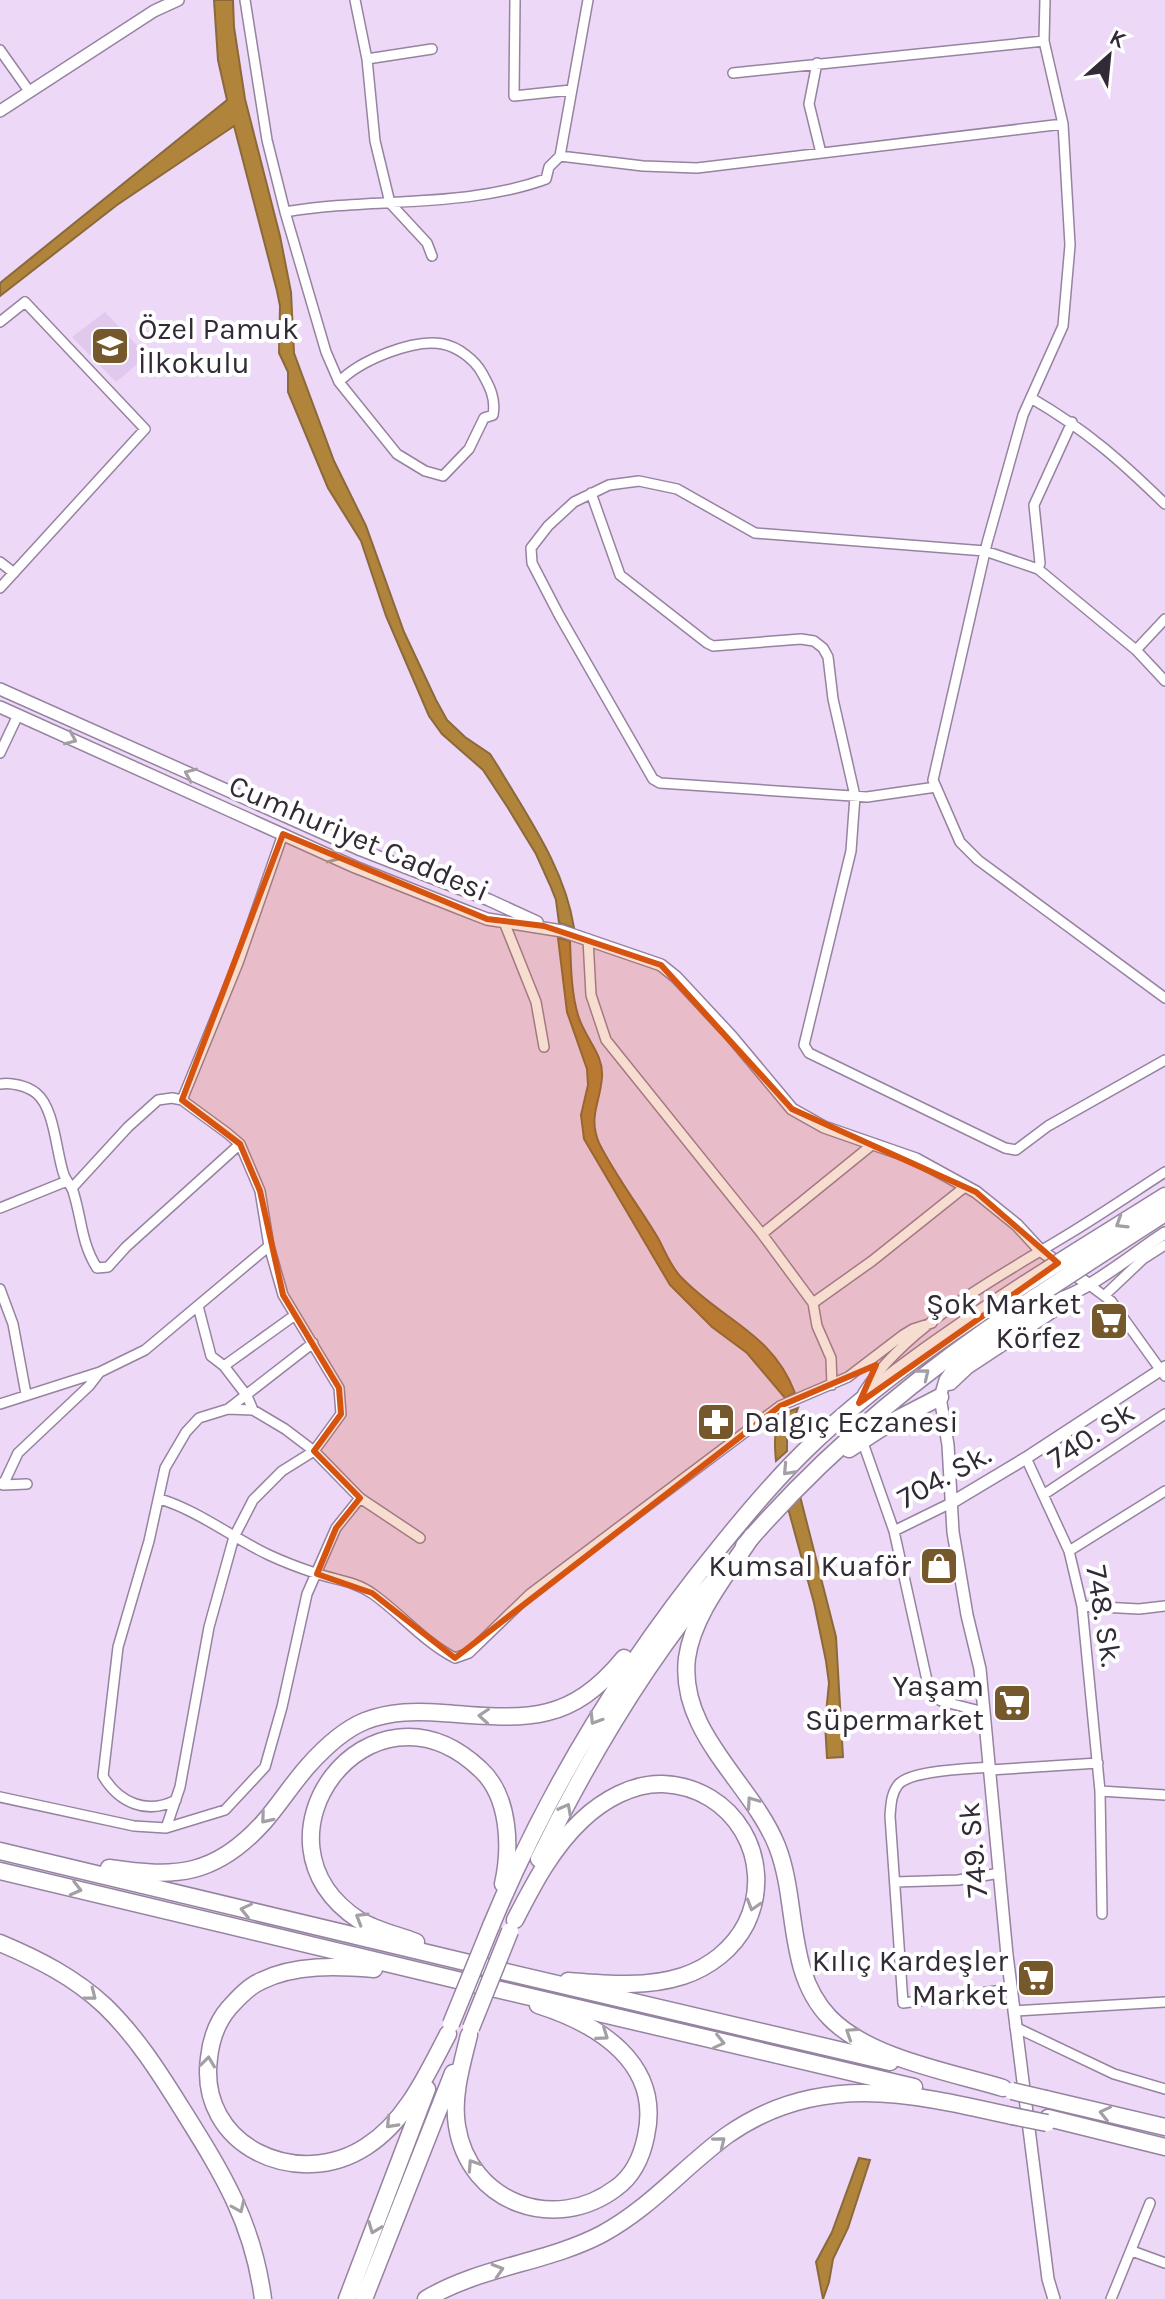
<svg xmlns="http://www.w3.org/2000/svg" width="1165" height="2299" font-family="Karla,sans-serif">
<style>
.built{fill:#e1c8ed}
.water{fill:#b1843c;stroke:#8b693a;stroke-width:2}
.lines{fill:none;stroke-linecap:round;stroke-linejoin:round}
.minor-casing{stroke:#9683a0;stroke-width:12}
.tertiary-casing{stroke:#9683a0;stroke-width:14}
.trunk-casing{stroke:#9683a0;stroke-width:19}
.motorway-casing{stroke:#9683a0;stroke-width:19}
.minor{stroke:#fff;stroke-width:9}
.tertiary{stroke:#fff;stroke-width:11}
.trunk{stroke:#fff;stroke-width:16}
.motorway{stroke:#fff;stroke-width:16}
.trunk-bridge-casing{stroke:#9683a0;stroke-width:19;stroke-linecap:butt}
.motorway-bridge-casing{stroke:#9683a0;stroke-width:19;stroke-linecap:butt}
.trunk-bridge{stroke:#fff;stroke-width:16}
.motorway-bridge{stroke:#fff;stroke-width:16}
.oneway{stroke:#a39fa5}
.marked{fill:#d65410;fill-opacity:0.2;stroke:#d65410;stroke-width:6;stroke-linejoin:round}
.labels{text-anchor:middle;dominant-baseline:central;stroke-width:8;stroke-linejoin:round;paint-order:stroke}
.poi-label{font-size:30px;fill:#322a36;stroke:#fff;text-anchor:end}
.street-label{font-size:30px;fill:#322a36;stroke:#fff}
</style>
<rect width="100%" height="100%" fill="#edd8f8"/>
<path class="built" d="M 105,312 L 147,356 L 116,382 L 72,337 Z"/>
<path class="water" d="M 214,0 L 233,0 L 234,27 L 245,99 L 280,236 L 291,292 L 294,353 L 334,461 L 366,526 L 404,632 L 436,700 L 447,720 L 465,737 L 490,754 L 499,768 C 529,819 565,869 574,928 L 559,923 L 556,900 L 550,885 L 536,854 L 508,808 L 483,770 L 442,734 L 429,716 L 386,616 L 361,541 L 328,488 L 288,392 L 288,372 L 279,353 L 280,306 L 277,291 L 234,126 L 117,205 L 0,296 L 0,283 L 227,100 L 218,60 Z
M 558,938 L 570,941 C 571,965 571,992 578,1015 C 584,1037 604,1054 602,1077 C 600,1104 588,1116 599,1143 C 616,1177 639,1206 658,1238 C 665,1251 670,1265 680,1276 C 721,1320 772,1332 795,1393 L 785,1398 L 747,1353 L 712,1327 L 670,1285 L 584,1139 L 581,1115 L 588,1085 L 587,1069 L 567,1012 Z
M 798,1408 L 787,1436 L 787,1451 L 776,1461 C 774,1440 774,1434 782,1414 Z
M 800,1496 L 836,1637 L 843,1757 L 827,1758 L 825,1723 L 829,1683 L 826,1661 L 814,1603 L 788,1508 Z
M 859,2158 L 870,2160 L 848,2228 L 833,2259 L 829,2282 L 823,2299 L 816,2262 L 832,2232 Z"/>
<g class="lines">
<defs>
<path id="minor" d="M 245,0 L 267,140 L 285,212 L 326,352 L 339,382 L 397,454 L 425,471 L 443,476 L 469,449 L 484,418 L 493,415 C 496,399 490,387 482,373 C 475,360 458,347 443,344 C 413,338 359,361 339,382
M 355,0 L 367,59 L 375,141 L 390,203 L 427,243 L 432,256
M 515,0 L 514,96 L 571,90
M 1045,0 L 1044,41 L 1063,124 L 1070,245 L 1063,326 L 1023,415 L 987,543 L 933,780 L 960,842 L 978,860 L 1165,998
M 0,50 L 29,91
M 367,59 L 432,49
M 817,63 L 809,104 L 821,153
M 733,73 L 1044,41
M 560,156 L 643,166 L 697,168 L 1063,124
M 285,212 C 371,197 463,209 546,179 L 549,167 L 560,156 L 588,0
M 0,322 L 25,302 L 145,429 L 0,588
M 1031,398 C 1086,430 1120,460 1165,504
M 591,493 L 620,575 L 707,643 L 713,646 L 801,639 L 814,641 L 823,648 L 828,657 L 833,699 L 855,796 L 851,851 L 804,1045 L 809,1053 L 1005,1148 L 1016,1150 L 1048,1126 L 1165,1060
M 0,562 L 14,573
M 1038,569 L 1040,563 L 1034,505 L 1072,422
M 1136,650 L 1165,619
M 0,753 L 18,715
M 936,787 L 867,797 L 660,783 L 653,779 L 559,615 L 532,563 L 531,548 L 548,526 L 574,502 L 609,485 L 639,481 L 677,489 L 755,533 L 985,551 L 1038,569 L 1136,650 L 1165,681
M 504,922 L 536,1002 L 544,1047
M 588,939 L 591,995 L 606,1040 L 762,1234 L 813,1303 L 817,1326 L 831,1358 L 832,1385
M 0,1084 C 11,1082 27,1086 36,1093 C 55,1108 56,1153 64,1175 C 66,1181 71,1185 73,1191 C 82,1219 81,1243 97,1268 L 108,1267 L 126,1247 L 240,1144
M 182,1100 L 238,963 L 283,834
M 0,1208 L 67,1181
M 762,1234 L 873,1144
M 1088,1284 L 1111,1301 L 1165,1376
M 0,1289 L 13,1324 L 26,1394
M 1105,1295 L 1143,1259 L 1165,1245
M 813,1303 L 872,1261 L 966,1186
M 198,1306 L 211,1356 L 224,1366 L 247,1396 L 253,1410
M 224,1366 L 295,1315
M 863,1393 C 908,1323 1002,1275 1072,1232 C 1103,1213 1134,1192 1165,1172
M 0,1404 L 100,1372 L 145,1350 L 269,1246
M 228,1409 L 313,1343
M 862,1440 L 894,1531
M 1026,1458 L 1069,1551 L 1082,1606 L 1100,1791 L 1102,1914
M 0,1483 L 3,1485 L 18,1453 L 89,1386 L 99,1373
M 3,1485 L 27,1484
M 1043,1495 L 1165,1414
M 160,1499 C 199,1511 231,1537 269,1555 C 284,1562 300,1568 315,1573 C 335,1580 355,1581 373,1594 C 401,1614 424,1642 455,1658 L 469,1653 L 530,1594 L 780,1406 L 848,1377 L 903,1335 L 913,1329 L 932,1323
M 951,1503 L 894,1531 L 930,1694 L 941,1701 L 984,1712
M 1069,1551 L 1165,1491
M 1082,1606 L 1139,1609 L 1165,1606
M 990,1767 C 969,1769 910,1770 898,1785 C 891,1794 891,1805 890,1816 L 903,2003 L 1011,1989
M 990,1770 L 1098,1763
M 1100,1791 L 1165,1795
M 0,1797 L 134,1826 L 166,1828 L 180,1787 L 209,1627 L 234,1537 L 253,1500 L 282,1471 L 314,1451 L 341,1414 L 339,1388 L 283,1295 L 269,1246 L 260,1191 L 240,1144 L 227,1133 L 182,1100 L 172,1098 L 158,1100 L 128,1127 L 72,1188
M 176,1800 C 147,1815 119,1803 103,1776 L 118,1647 L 149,1541 L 165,1468 L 186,1432 L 199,1418 L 228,1409 L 253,1410 L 285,1429 L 314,1451 L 360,1498 L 420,1538
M 166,1828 L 225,1810 L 265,1767 L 282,1707 L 307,1594 L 336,1528 L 360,1498
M 895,1882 L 958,1880 L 1000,1873
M 1014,2011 L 1165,2002
M 1015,2027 L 1114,2074 L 1165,2089
M 1132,2251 L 1165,2263
M 1111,2299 L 1150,2203"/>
<path id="tertiary" d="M 0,111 L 154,11 L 178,0
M 0,689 L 361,850 L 489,900 L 537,922
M 0,707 L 355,867 L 461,909 L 487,919 L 562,931 L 661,965 L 676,977 L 731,1036 L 792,1109 L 824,1127 L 916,1159 L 976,1192 L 1017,1225 L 1040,1250 L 1088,1284
M 944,1385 L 951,1384 L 968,1368 L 1060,1307 L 1066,1297
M 951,1503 L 1026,1458 L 1165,1367
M 1054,2299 L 1048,2279 L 1007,1955 L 980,1669 L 967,1615 L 953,1532 L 948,1445 L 940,1397 L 945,1380 L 952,1370 L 1052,1300 C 1086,1294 1135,1252 1165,1233"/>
<path id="trunk" d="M 1077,1251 L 1165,1196
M 1086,1264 L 1165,1213
M 849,1449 L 886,1425 L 940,1397
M 744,1546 C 829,1447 926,1368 1034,1298
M 0,1851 L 486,1967
M 539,1859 C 587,1761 645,1662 716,1578
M 109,1868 C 176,1878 215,1876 263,1823 C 279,1805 292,1784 308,1766 C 324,1748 343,1730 365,1721 C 391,1711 416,1711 443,1713 C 524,1719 568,1726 624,1658
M 0,1871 L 478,1985
M 515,1920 C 533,1885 552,1848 582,1820 C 603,1800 633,1783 663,1784 C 734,1787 777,1860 746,1924 C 733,1949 710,1967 683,1976 C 646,1988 606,1984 568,1981
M 491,1926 C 548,1788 625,1663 719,1548 C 748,1512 778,1476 812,1444 C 876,1383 951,1332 1025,1284
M 416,1942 C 398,1935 375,1930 359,1920 C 238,1841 370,1665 480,1769 C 510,1796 511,1848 503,1884
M 0,1943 C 38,1959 74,1977 105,2006 C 136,2036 159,2072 182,2109 C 222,2173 253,2222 263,2299
M 374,1969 C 338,1966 295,1964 261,1981 C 249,1986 238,1998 229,2008 C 217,2022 211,2039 209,2058 C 197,2146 298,2192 367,2146 C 406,2121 427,2074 448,2034
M 469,2035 C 462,2064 452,2096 457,2126 C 469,2203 555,2234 616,2188 C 633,2176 642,2156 646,2136 C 662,2063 598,2024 538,2005
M 347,2299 L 427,2089
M 364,2299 L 453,2073"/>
<path id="motorway" d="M 752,1536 C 728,1573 693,1614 687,1658 C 678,1733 752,1783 777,1846 C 799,1902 785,1972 830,2018 C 869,2058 950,2072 1003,2088
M 485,1967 L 890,2062
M 479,1985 L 914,2087
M 1046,2099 L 1165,2127
M 1048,2118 L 1165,2147
M 426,2299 C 481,2266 547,2263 602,2234 C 650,2208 683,2168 726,2136 C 817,2071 911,2093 1012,2116"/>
</defs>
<use href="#minor" class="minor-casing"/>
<use href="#tertiary" class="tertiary-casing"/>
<use href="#trunk" class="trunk-casing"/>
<use href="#motorway" class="motorway-casing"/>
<use href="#minor" class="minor"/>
<use href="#tertiary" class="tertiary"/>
<use href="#trunk" class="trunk"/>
<use href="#motorway" class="motorway"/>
<defs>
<path id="trunk-bridge" d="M 1025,1284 L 1077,1251
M 1034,1298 L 1086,1264
M 451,2024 L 491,1926
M 471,2028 L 510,1931"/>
<path id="motorway-bridge" d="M 1012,2091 L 1046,2099
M 1012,2116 L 1047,2123"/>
</defs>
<use href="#trunk-bridge" class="trunk-bridge-casing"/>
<use href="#motorway-bridge" class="motorway-bridge-casing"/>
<use href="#trunk-bridge" class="trunk-bridge"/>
<use href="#motorway-bridge" class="motorway-bridge"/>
</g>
<defs><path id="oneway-chevron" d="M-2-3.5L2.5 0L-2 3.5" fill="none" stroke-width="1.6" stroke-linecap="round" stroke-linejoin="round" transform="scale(2)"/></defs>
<g class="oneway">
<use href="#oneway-chevron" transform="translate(71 739) rotate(24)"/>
<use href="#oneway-chevron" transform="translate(190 774) rotate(-156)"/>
<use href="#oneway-chevron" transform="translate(334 857) rotate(24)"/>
<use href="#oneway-chevron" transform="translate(1121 1223) rotate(148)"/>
<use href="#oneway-chevron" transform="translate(924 1374) rotate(-39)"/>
<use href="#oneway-chevron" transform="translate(788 1470) rotate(133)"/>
<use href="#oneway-chevron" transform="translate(484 1716) rotate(-176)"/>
<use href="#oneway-chevron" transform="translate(595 1719) rotate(122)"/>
<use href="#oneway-chevron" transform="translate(752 1802) rotate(-125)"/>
<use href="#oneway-chevron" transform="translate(566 1809) rotate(-62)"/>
<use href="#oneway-chevron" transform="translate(266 1818) rotate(130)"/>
<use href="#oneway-chevron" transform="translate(76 1889) rotate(14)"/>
<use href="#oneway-chevron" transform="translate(753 1905) rotate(107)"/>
<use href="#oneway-chevron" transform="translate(246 1910) rotate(-167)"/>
<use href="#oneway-chevron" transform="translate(361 1918) rotate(-149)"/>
<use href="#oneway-chevron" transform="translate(91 1995) rotate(38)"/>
<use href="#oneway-chevron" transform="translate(851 2033) rotate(-147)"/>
<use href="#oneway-chevron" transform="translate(603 2035) rotate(35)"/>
<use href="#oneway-chevron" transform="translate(719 2042) rotate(13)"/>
<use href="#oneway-chevron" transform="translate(208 2062) rotate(-83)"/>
<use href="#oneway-chevron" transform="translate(1105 2113) rotate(-167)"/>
<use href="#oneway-chevron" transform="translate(391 2123) rotate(133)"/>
<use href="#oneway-chevron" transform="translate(720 2142) rotate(-39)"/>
<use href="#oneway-chevron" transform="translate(473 2165) rotate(-123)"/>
<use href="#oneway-chevron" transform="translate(239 2207) rotate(66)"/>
<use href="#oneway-chevron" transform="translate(374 2228) rotate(111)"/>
<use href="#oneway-chevron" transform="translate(498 2270) rotate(-17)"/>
</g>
<path class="marked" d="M 283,834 L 487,919 L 544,926 L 661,965 L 792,1109 L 976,1192 L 1058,1263 L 859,1403 L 876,1365 L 780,1406 L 455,1658 L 372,1593 L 317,1574 L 336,1528 L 360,1498 L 314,1451 L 341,1414 L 339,1388 L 283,1295 L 260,1191 L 240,1144 L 182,1100 Z"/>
<defs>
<symbol id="school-square" viewBox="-11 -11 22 22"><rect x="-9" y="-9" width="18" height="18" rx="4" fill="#75592c" stroke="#fff"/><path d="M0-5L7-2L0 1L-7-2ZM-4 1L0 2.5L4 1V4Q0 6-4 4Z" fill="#fff"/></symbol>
<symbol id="supermarket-square" viewBox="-11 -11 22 22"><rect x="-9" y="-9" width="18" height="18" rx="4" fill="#75592c" stroke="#fff"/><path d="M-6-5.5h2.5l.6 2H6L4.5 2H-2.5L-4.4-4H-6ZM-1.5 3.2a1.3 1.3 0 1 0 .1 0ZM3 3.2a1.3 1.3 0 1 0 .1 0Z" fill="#fff"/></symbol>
<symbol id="pharmacy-square" viewBox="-11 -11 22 22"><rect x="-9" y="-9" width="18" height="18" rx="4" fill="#75592c" stroke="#fff"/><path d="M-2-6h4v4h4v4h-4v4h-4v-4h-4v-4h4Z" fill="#fff"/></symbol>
<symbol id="shop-square" viewBox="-11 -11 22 22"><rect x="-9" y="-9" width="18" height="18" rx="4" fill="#75592c" stroke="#fff"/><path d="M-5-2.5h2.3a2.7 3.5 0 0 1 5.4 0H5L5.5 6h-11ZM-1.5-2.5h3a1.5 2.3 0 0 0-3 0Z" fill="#fff"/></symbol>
</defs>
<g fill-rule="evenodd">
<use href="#school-square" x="88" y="324" width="44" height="44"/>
<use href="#supermarket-square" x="1087" y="1299" width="44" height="44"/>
<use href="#pharmacy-square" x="694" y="1400" width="44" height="44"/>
<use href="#shop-square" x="917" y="1544" width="44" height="44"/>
<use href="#supermarket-square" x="990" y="1681" width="44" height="44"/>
<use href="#supermarket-square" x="1014" y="1956" width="44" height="44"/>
</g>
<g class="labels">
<g class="poi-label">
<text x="138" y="329" text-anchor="start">Özel Pamuk<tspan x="138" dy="34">İlkokulu</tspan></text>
<text x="1081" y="1304">Şok Market<tspan x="1081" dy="34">Körfez</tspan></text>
<text x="744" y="1422" text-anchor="start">Dalgıç Eczanesi</text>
<text x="911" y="1566">Kumsal Kuaför</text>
<text x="984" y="1686">Yaşam<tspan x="984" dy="34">Süpermarket</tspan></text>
<text x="1008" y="1961">Kılıç Kardeşler<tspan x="1008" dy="34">Market</tspan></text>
</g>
<g class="street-label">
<text transform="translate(359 838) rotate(23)">Cumhuriyet Caddesi</text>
<text transform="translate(1091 1435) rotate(-33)">740. Sk</text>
<text transform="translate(944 1476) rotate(-29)">704. Sk.</text>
<text transform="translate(1104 1616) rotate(81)">748. Sk.</text>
<text transform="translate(973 1850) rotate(-95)">749. Sk</text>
</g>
</g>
<g transform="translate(1109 56) rotate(27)" stroke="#ffffff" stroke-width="6" paint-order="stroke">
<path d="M0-6L14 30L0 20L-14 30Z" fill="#322a36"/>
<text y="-12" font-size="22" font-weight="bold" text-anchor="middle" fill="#322a36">K</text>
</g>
</svg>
